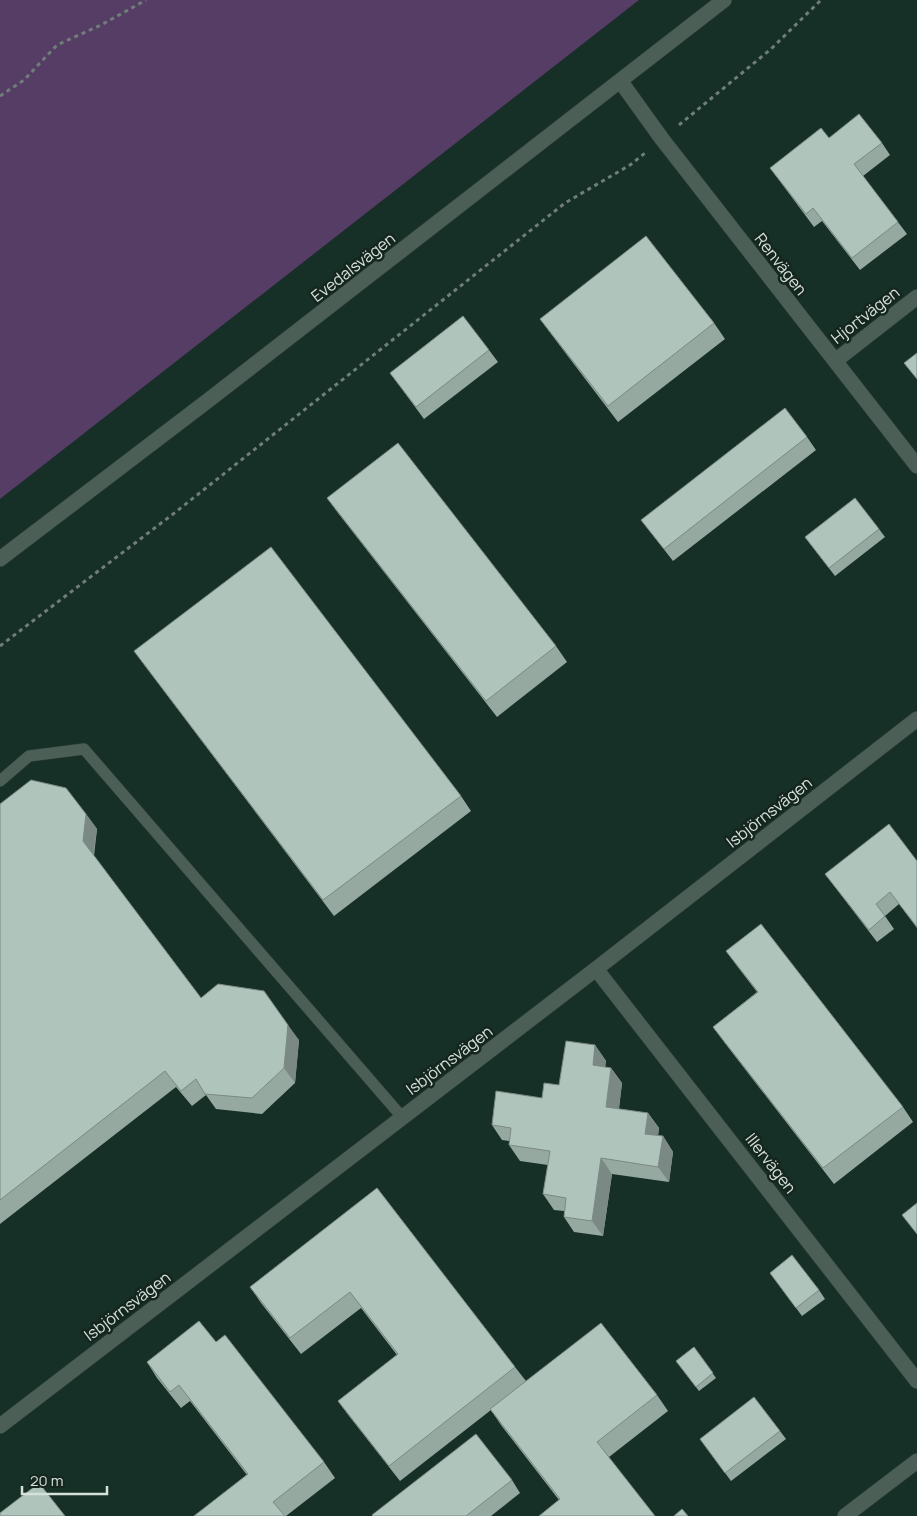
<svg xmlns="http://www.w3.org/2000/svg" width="917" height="1516" font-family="Manrope,sans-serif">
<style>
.built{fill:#173027}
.forest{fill:#563d66}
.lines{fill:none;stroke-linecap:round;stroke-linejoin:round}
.service-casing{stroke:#34413c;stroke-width:12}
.minor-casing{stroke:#34413c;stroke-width:16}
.tertiary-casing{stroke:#34413c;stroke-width:16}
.path{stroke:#707e78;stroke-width:3;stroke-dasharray:4 4;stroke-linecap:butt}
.service{stroke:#4c5f57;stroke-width:11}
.minor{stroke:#4c5f57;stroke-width:15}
.tertiary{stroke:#4c5f57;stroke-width:15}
.wall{fill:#96a9a1}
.shaded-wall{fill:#7a8983}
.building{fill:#afc4bb;stroke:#7a8983}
.labels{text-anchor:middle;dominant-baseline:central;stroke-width:5;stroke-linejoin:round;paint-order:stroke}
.street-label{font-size:16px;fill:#d6e1dc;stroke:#15261f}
</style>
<rect width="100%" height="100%" fill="#15261f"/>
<path class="built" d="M 639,0 L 917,0 L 917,1516 L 0,1516 L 0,499 Z"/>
<path class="forest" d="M 0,0 L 639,0 L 0,499 Z"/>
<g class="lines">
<defs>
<path id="service" d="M 0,781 L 29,756 L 84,749 L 402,1117"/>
<path id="minor" d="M 621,82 L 662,139 L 917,466
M 835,361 L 917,297
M 596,969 L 917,1381
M 0,1426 L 596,969 L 917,719
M 845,1516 L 917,1461"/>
<path id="tertiary" d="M 0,559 L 210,399 L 724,0"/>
</defs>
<use href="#service" class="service-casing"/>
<use href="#minor" class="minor-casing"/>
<use href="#tertiary" class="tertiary-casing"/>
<path class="path" d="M 0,96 L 24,80 L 57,45 L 101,25 L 146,0
M 679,125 L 771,49 L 821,0
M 0,646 L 177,511 L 565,203 L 630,165 L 645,153"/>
<use href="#service" class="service"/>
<use href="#minor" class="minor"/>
<use href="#tertiary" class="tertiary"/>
</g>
<path class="wall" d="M 829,138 L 882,143 L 890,155 L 863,176 L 907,234 L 860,270 L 822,221 L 814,227 L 770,168 Z
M 540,319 L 714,323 L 725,339 L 618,422 L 551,334 Z
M 489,350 L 498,362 L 424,419 L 390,373 Z
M 807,437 L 816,450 L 673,561 L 641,520 Z
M 327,498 L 556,646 L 567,662 L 497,717 L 338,513 Z
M 879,529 L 885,537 L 835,576 L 805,537 Z
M 134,651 L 461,796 L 471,811 L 334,916 L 145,666 Z
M 0,804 L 86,814 L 97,829 L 94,856 L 201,998 L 299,1040 L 295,1083 L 262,1114 L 216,1109 L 206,1095 L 192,1106 L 176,1087 L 0,1224 Z
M 917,861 L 917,928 L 899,904 L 885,916 L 894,929 L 877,942 L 825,874 Z
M 726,951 L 903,1107 L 913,1122 L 834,1184 L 724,1042 L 713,1027 L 757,992 L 737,966 Z
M 595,1045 L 606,1061 L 605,1067 L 611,1068 L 622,1083 L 619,1109 L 648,1113 L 659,1128 L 658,1136 L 663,1136 L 673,1152 L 669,1182 L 612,1174 L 603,1236 L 574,1232 L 564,1217 L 564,1211 L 554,1210 L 543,1194 L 548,1165 L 520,1161 L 509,1145 L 509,1141 L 502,1140 L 492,1125 L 542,1098 L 559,1085 Z
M 377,1188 L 515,1367 L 526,1381 L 657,1395 L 668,1411 L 609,1457 L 559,1500 L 501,1425 L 491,1410 L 400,1481 L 349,1416 L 338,1401 L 397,1355 L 361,1308 L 301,1354 L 261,1303 L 250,1287 Z
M 770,1273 L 819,1290 L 825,1299 L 802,1316 Z
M 216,1342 L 324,1462 L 335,1478 L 286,1516 L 194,1516 L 247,1475 L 190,1401 L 181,1408 L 157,1378 L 147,1362 Z
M 694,1347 L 716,1378 L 699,1391 L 676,1361 Z
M 780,1431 L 786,1439 L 731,1481 L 700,1439 Z
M 512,1480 L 520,1493 L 491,1516 L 373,1516 Z"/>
<path class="shaded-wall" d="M 86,814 L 97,829 L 93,857 L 83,841 Z
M 288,1025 L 299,1040 L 295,1083 L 284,1068 Z
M 595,1045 L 606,1061 L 604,1080 L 593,1065 Z
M 611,1068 L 622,1083 L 617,1122 L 606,1107 Z
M 648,1113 L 659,1128 L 656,1149 L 645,1134 Z
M 663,1136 L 673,1152 L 669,1182 L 658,1167 Z
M 601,1158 L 612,1174 L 603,1236 L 592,1221 Z"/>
<path class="building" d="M 859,114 L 882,143 L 854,164 L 898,222 L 852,258 L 813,208 L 806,214 L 770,168 L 821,128 L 829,138 Z
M 646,236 L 714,323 L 608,406 L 540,319 Z
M 463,316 L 489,350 L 416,407 L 390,373 Z
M 917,353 L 917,379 L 904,363 Z
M 785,408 L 807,437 L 664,549 L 641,520 Z
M 398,443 L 556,646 L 486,701 L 327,498 Z
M 855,498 L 879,529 L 829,568 L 805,537 Z
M 271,547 L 461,796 L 323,900 L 134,651 Z
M 31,780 L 66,788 L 86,814 L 83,841 L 201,998 L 218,984 L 264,991 L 288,1025 L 284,1068 L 252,1098 L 205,1094 L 196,1079 L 181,1091 L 165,1071 L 0,1200 L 0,804 Z
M 889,824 L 917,861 L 917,927 L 890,892 L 876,904 L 885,916 L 869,930 L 825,874 Z
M 761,924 L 903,1107 L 823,1168 L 713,1027 L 758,992 L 726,951 Z
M 566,1041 L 595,1045 L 593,1065 L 611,1068 L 606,1107 L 648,1113 L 645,1134 L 663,1136 L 658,1167 L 601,1158 L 592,1221 L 564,1217 L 566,1198 L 543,1194 L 550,1151 L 509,1145 L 511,1128 L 492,1125 L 496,1091 L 542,1098 L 544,1083 L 559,1085 Z
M 377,1188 L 515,1367 L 389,1466 L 338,1401 L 398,1354 L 350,1292 L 290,1338 L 250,1287 Z
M 917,1203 L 917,1234 L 902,1215 Z
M 792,1255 L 819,1290 L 796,1308 L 770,1273 Z
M 199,1321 L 216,1342 L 225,1335 L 324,1462 L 273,1502 L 285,1516 L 194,1516 L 248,1474 L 179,1385 L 170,1392 L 147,1362 Z
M 601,1323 L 657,1395 L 597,1442 L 655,1516 L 539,1516 L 560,1499 L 490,1409 Z
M 694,1347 L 713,1373 L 696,1387 L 676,1361 Z
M 754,1397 L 780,1431 L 725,1473 L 700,1439 Z
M 476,1434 L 512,1480 L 466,1516 L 373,1516 L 372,1515 Z
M 39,1483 L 65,1516 L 0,1516 L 0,1513 Z
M 682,1509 L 688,1516 L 674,1516 Z"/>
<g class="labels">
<g class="street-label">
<text transform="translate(781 264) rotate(52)">Renvägen</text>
<text transform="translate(353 267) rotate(-38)">Evedalsvägen</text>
<text transform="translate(865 315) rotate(-38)">Hjortvägen</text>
<text transform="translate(769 812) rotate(-38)">Isbjörnsvägen</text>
<text transform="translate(449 1060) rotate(-37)">Isbjörnsvägen</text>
<text transform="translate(771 1163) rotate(52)">Illervägen</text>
<text transform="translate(127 1306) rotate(-37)">Isbjörnsvägen</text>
</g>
</g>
<path d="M22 1486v8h85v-8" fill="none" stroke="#d6e1dc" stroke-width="2.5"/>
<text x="30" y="1486" font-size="15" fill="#d6e1dc" stroke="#15261f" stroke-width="4" paint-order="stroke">20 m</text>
</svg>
